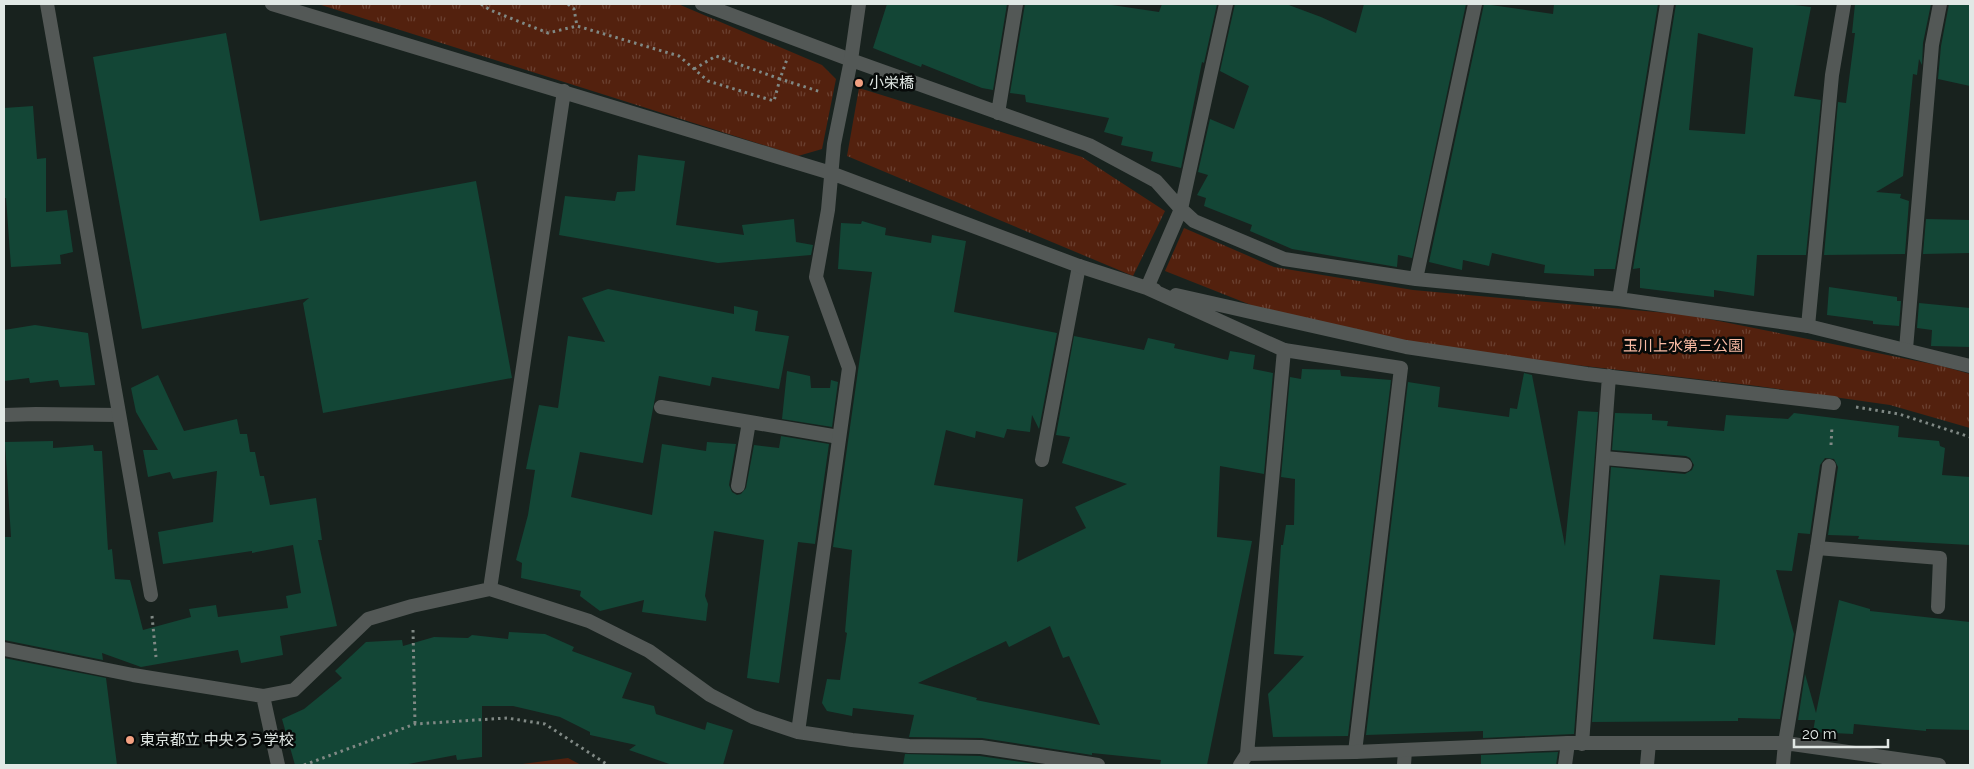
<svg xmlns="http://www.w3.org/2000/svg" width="1974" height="769" font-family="Raleway,'Noto Sans JP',sans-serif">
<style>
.grass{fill:url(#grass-tufts)}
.building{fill:#134636;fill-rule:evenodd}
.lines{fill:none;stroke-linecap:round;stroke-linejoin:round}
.path{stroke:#808985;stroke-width:3;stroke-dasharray:2.5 4;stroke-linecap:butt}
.service{stroke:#535856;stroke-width:14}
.minor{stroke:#535856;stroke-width:14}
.poi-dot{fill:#f3a081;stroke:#070a09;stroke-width:2}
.labels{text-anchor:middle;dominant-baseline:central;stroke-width:5;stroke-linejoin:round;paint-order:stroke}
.poi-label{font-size:15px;fill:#e1e8e5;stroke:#070a09;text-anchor:start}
.park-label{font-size:15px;fill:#f8baa3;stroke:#070a09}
</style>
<defs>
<pattern id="grass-tufts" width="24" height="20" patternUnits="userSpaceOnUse" patternTransform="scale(1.25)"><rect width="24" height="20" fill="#53210e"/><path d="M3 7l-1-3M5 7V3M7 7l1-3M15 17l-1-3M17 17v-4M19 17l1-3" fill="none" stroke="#6b4131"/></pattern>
</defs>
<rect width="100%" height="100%" fill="#18221e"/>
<path class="grass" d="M 318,4 L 678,4 L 822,65 L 836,79 L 822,149 L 798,156 Z
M 859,88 L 1082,157 L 1165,211 L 1133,276 L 847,156 Z
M 1184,228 L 1274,267 L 1413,290 L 1689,315 L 1942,366 L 1970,374 L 1970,428 L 1890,405 L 1757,386 L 1446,350 L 1256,307 L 1165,271 Z
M 568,758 L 581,765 L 515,765 Z"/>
<path class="building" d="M 887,4 L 1007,4 L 993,90 L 982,88 L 922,64 L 921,67 L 873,48 Z
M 1025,4 L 1105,4 L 1159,12 L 1162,4 L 1217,4 L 1204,63 L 1202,62 L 1181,168 L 1151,161 L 1153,152 L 1121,145 L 1123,137 L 1104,132 L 1109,118 L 1026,102 L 1025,95 L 1010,93 Z
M 1235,4 L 1286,4 L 1321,17 L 1356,33 L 1364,4 L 1466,4 L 1412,258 L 1398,255 L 1397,267 L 1292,249 L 1250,231 L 1252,225 L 1204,206 L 1206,198 L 1197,195 L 1208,175 L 1198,172 L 1210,119 L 1234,129 L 1249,86 L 1220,71 Z
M 1484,4 L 1553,14 L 1554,4 L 1658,4 L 1615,269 L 1594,269 L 1594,276 L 1544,273 L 1545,265 L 1492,253 L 1489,266 L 1463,260 L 1462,270 L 1429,262 Z
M 1676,4 L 1786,4 L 1811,7 L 1794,96 L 1821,100 L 1806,255 L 1757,255 L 1754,296 L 1714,290 L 1714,297 L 1640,288 L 1640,268 L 1633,269 ZM 1698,33 L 1753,48 L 1745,134 L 1689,130 Z
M 1855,4 L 1931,4 L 1923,43 L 1922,65 L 1919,59 L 1917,75 L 1913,74 L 1903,176 L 1876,192 L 1901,194 L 1900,198 L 1909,201 L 1905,254 L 1824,255 L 1838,102 L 1846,103 L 1855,33 L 1852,33 Z
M 1949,4 L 1970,4 L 1970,86 L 1938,79 L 1941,46 Z
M 226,33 L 260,221 L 476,181 L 512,378 L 323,413 L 303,303 L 309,298 L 142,329 L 93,57 Z
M 33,106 L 37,159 L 46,158 L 46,212 L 67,210 L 73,252 L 60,255 L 61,264 L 11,267 L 6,198 L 4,198 L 4,108 Z
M 638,155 L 685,161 L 676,225 L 744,235 L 742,225 L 794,219 L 796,242 L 813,245 L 811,255 L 718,263 L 559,235 L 565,196 L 615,201 L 617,192 L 635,191 Z
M 1926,219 L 1970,220 L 1970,253 L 1923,254 Z
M 862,221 L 886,228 L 885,235 L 931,243 L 932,235 L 966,241 L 954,312 L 1057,333 L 1039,429 L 1032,415 L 1030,432 L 1007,429 L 1004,438 L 976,431 L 975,438 L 946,430 L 934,485 L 1023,499 L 1017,562 L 1086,528 L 1075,507 L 1127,484 L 1062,463 L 1070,437 L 1056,435 L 1074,336 L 1144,350 L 1148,338 L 1175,344 L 1174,348 L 1228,360 L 1230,351 L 1255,355 L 1253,369 L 1273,373 L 1264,474 L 1220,466 L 1217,537 L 1252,541 L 1207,765 L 1160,765 L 1161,760 L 1092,753 L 1092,755 L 982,738 L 909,737 L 914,715 L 853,708 L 852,716 L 827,711 L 822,703 L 827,679 L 840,680 L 847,633 L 845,632 L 852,550 L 833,547 L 872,272 L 838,269 L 841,223 L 861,224 ZM 1050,626 L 1063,658 L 1069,656 L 1100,725 L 976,700 L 977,698 L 918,683 L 1006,641 L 1009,647 Z
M 1829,287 L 1897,297 L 1897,301 L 1901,301 L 1899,326 L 1873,324 L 1873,321 L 1827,315 Z
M 608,289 L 734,314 L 734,306 L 758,311 L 755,331 L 789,336 L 779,389 L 712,377 L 710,386 L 659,376 L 643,463 L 580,452 L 571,497 L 652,515 L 662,444 L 706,451 L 707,442 L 736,444 L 729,485 L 732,492 L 737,495 L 741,494 L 746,488 L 754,445 L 779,448 L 781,436 L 829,444 L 815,544 L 798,542 L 779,683 L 747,678 L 764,540 L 714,531 L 705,596 L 708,604 L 706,621 L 642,612 L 644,600 L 600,611 L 580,596 L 581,591 L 521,578 L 522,563 L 516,560 L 528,515 L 535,470 L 526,469 L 539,405 L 558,408 L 568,336 L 605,342 L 582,298 Z
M 1919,303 L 1970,308 L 1970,347 L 1931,346 L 1932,330 L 1917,328 Z
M 35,325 L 88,333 L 95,385 L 60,387 L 58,380 L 30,383 L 29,378 L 4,381 L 4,330 Z
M 1302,369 L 1340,370 L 1341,376 L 1391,380 L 1348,736 L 1273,737 L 1268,694 L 1304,656 L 1274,654 L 1281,545 L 1283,545 L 1286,525 L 1294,525 L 1295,479 L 1281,477 L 1290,377 L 1301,379 Z
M 787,371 L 810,376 L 811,388 L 830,388 L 831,380 L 838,382 L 832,427 L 782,419 Z
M 1524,373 L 1532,375 L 1565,546 L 1578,411 L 1598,412 L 1574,734 L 1483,738 L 1483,731 L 1366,735 L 1408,382 L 1440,387 L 1438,407 L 1509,417 L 1510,408 L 1517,409 Z
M 158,375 L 184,431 L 237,419 L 240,434 L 247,434 L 250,452 L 255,452 L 260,476 L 264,476 L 270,505 L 316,498 L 322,540 L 318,540 L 337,626 L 280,636 L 283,655 L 241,663 L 238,650 L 141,667 L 102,653 L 103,660 L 4,640 L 4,537 L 11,537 L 5,442 L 53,441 L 53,448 L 93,445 L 94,451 L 102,451 L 108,550 L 112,549 L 115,579 L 130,580 L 143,630 L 191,617 L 189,609 L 216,605 L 218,617 L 288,608 L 286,596 L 301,593 L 293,545 L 252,553 L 252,551 L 163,564 L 158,532 L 213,522 L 217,471 L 173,479 L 170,472 L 148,477 L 143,450 L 158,450 L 136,412 L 131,388 Z
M 1615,413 L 1652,414 L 1652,420 L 1668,421 L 1667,426 L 1724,431 L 1726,415 L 1788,419 L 1794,413 L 1899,426 L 1898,437 L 1939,441 L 1940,446 L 1945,448 L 1942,475 L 1970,477 L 1970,545 L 1858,539 L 1859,536 L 1828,535 L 1838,467 L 1834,459 L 1825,458 L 1820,465 L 1810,534 L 1798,533 L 1792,571 L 1776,570 L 1794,634 L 1780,719 L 1738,718 L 1738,721 L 1592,722 L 1611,467 L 1685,474 L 1692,470 L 1694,465 L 1690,458 L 1686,456 L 1612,450 ZM 1660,575 L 1720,580 L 1715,645 L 1653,639 Z
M 1839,600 L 1870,609 L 1870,611 L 1970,622 L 1970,730 L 1926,729 L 1926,731 L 1854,724 L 1853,734 L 1813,732 L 1815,720 L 1798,720 L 1805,674 L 1816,713 Z
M 509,632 L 545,634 L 574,647 L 572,651 L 632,673 L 622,698 L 654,706 L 656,714 L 705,730 L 707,722 L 733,730 L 723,765 L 672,765 L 629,750 L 636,745 L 590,735 L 590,732 L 560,717 L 513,706 L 482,706 L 482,757 L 457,760 L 456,755 L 403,765 L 295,765 L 282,719 L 304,709 L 342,678 L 335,671 L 366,642 L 402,640 L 403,646 L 434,637 L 468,638 L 472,635 L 508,639 Z
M 4,658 L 106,678 L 117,765 L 4,765 Z
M 1558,752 L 1556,765 L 1481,765 L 1481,755 Z
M 905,754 L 980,756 L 1042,765 L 903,765 Z"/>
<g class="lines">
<path class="path" d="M 481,4 L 490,10 L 548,33 L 577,26 L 679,56 L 708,81 L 774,101 L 780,79 L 821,92
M 568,4 L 574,9 L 577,26
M 694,69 L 716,56 L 780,79 L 787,59
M 1856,407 L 1899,414 L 1970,437
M 1831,445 L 1832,426
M 152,616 L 156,657
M 413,630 L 415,724
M 304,765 L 415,724 L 507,718 L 545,724 L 608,765"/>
<path class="service" d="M 702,4 L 851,60
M 1808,326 L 1832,75 L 1844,4
M 1906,349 L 1932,45 L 1940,4
M 1284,350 L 1401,368 L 1355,752
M 661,407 L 839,437
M 4,415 L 36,414 L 119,415
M 1604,458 L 1685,465
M 1042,460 L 1079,266
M 738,486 L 749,422
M 1817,548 L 1940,558 L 1938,607
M 1404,765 L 1405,750
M 1565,765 L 1568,743
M 1647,765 L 1649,743"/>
<path class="minor" d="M 47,4 L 151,595
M 272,4 L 831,173 L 1079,266 L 1147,288 L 1284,350 L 1247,754 L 1240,765
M 851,60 L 1089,145 L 1156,181 L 1181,209 L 1194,221 L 1284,259 L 1416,279 L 1619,299 L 1808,326 L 1970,366
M 998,113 L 1016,4
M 1416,279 L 1475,4
M 1155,290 L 1147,288 L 1181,209 L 1226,4
M 1176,295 L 1406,347 L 1587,374 L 1834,403
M 1619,299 L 1667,4
M 490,589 L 564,91
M 4,649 L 133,675 L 263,696 L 294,690 L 368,619 L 412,606 L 490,589 L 589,621 L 649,651 L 710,695 L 753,717 L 798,732 L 852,740 L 909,746 L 981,747 L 1098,765
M 263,696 L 278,765
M 798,732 L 849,368 L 816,277 L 828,210 L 834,144 L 851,60 L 859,4
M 1582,744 L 1609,376
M 1247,754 L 1355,752 L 1568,743 L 1785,743 L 1939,765
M 1783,765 L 1785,743 L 1817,548 L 1829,466"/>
</g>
<g class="poi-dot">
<circle cx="859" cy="83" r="5"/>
<circle cx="130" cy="740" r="5"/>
</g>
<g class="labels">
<g class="poi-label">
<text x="869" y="83">小栄橋</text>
<text x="140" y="740">東京都立 中央ろう学校</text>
</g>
<g class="park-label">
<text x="1683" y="346">玉川上水第三公園</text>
</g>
</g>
<rect width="1974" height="769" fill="none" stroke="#e1e8e5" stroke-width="10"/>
<path d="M1794 739v8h94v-8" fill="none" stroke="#e1e8e5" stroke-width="2.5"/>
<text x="1802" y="739" font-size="15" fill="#e1e8e5" stroke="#070a09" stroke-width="4" paint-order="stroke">20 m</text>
</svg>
